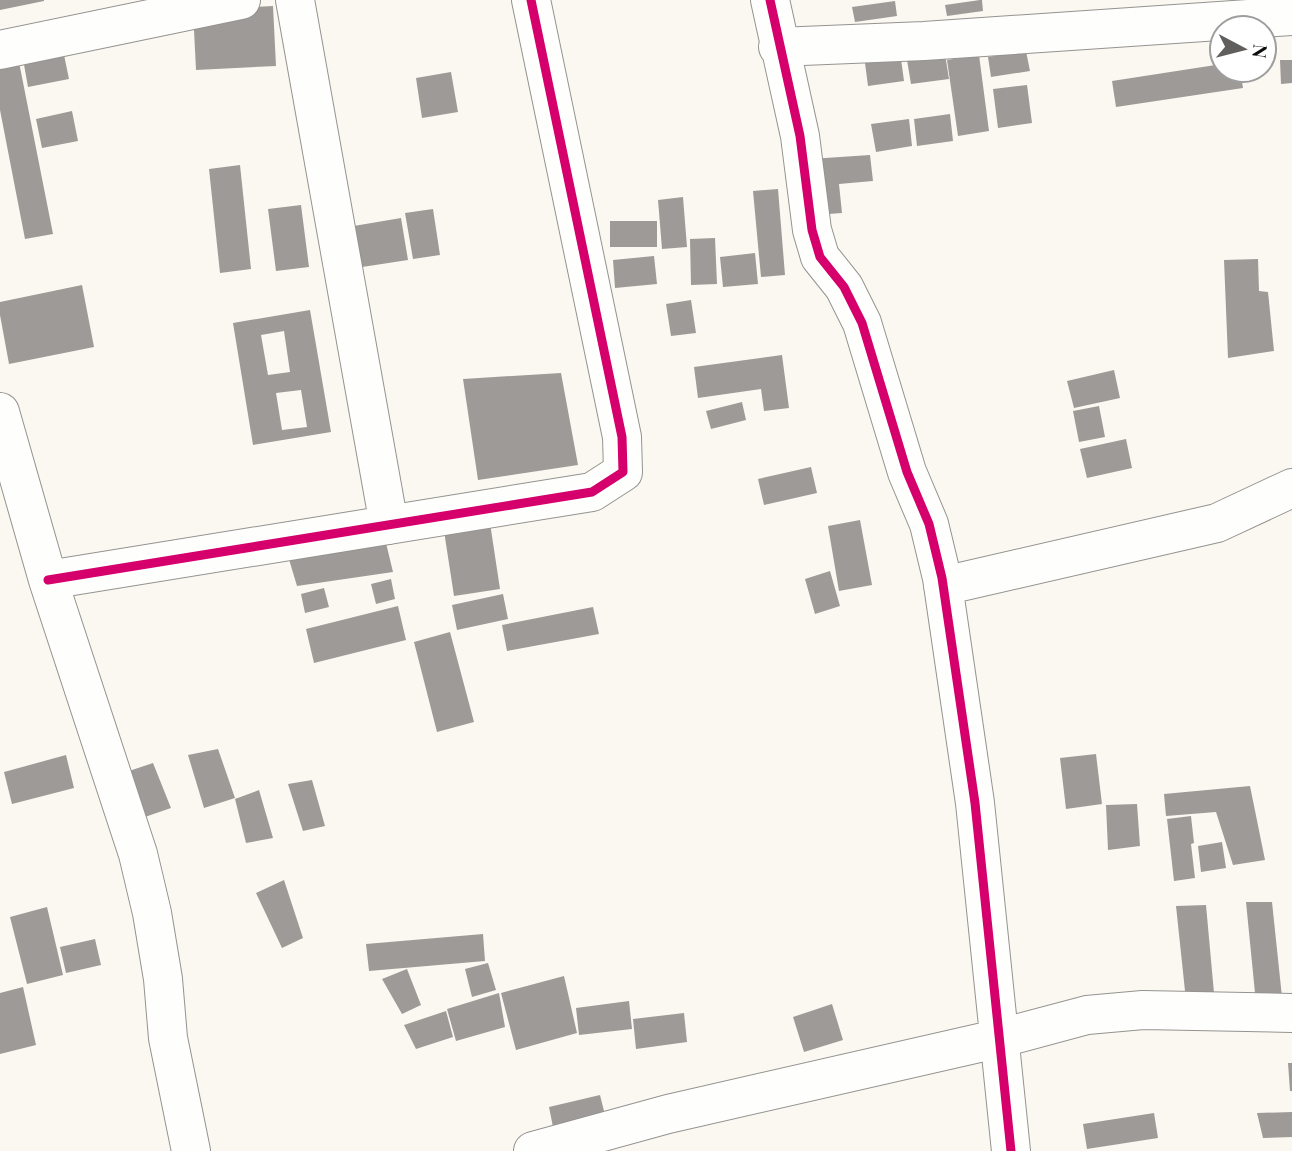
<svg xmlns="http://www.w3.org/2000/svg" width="1292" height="1151" font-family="'Playfair Display',serif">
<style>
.building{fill:#9e9a97;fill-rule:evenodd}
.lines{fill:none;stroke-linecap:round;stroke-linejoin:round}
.minor-casing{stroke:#949390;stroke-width:40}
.minor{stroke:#fefefd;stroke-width:38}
.cycleway-casing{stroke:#fff;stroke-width:13}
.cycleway{stroke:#d6006c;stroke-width:9}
</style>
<rect width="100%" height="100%" fill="#fbf8f1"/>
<path class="building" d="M 0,0 L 44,0 L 44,1 L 0,10 Z
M 980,0 L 982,0 L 983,11 L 947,16 L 945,5 Z
M 895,1 L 897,16 L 855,22 L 852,7 Z
M 273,6 L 276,66 L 196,70 L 193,10 Z
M 63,50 L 69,79 L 28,87 L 23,59 Z
M 1026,51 L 1030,71 L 991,77 L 988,57 Z
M 945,54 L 949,79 L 911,84 L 907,60 Z
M 979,55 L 989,131 L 958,136 L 947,60 Z
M 18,57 L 53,234 L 25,239 L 0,110 L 0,61 Z
M 901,59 L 904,81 L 868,86 L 865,63 Z
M 1280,60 L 1292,60 L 1292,83 L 1281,84 Z
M 1222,64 L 1222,70 L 1240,70 L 1243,88 L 1116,107 L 1112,81 Z
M 451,72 L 458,112 L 422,118 L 416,78 Z
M 1027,85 L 1032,123 L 998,128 L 993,89 Z
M 72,111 L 78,141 L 42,148 L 36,119 Z
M 950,114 L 953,141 L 917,146 L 914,119 Z
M 909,119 L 912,146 L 876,152 L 871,124 Z
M 870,155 L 873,181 L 839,184 L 842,213 L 815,215 L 810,159 Z
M 240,165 L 251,269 L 220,273 L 209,169 Z
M 778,189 L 785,275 L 761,277 L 753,191 Z
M 683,197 L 687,247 L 662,249 L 658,200 Z
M 301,205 L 309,267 L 276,271 L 268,209 Z
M 433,209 L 440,255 L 413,259 L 405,213 Z
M 401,218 L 408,260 L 349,269 L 342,228 Z
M 610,221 L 657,221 L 657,247 L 610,247 Z
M 715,238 L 717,284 L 691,285 L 690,239 Z
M 755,253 L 758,284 L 723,287 L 720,257 Z
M 654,256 L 657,284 L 615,288 L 613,260 Z
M 1258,259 L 1259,291 L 1268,292 L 1274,351 L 1228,358 L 1224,260 Z
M 82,285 L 94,347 L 9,364 L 0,315 L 0,302 Z
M 691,300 L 696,333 L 671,336 L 666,304 Z
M 310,310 L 331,432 L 253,445 L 233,323 ZM 284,331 L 290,372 L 268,375 L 261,335 ZM 301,390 L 307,427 L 282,430 L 276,393 Z
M 782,355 L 789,408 L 764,411 L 761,389 L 698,398 L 694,367 Z
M 1114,370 L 1120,398 L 1074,408 L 1067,381 Z
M 561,373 L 578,465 L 478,480 L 463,379 Z
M 742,402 L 746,420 L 711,429 L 706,411 Z
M 1099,406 L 1105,437 L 1079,442 L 1073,411 Z
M 1126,439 L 1132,468 L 1087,478 L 1080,449 Z
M 811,467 L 817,493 L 764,505 L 758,479 Z
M 860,520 L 872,585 L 839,591 L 828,526 Z
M 490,523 L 500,589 L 454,596 L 444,531 Z
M 386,543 L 393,572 L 297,586 L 288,556 Z
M 830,571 L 840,606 L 815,614 L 805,579 Z
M 391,579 L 395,599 L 376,604 L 371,584 Z
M 324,588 L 329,607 L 305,613 L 301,594 Z
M 503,594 L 508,619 L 457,630 L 452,605 Z
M 398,606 L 406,640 L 314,663 L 306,629 Z
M 593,607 L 599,634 L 507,651 L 502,625 Z
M 450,632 L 474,722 L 437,732 L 414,642 Z
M 218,749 L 235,798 L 204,808 L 188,755 Z
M 1096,754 L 1102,804 L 1066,809 L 1060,758 Z
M 66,755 L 74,788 L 12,804 L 4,772 Z
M 153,763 L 171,808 L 142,818 L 123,773 Z
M 312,780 L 325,826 L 303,831 L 288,784 Z
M 1250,786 L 1265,860 L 1233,865 L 1216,812 L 1166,816 L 1164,794 Z
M 259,790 L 273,838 L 246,843 L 235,799 Z
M 1137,804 L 1140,846 L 1108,850 L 1106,805 Z
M 1191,816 L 1194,843 L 1191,844 L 1195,878 L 1174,881 L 1167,819 Z
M 1222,842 L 1226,868 L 1201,872 L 1198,846 Z
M 284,880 L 303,938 L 282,948 L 256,893 Z
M 1246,902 L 1272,902 L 1282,997 L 1255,993 Z
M 1206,905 L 1214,993 L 1185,991 L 1176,906 Z
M 47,907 L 63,975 L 27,984 L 10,917 Z
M 483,934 L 485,961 L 369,971 L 366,944 Z
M 95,939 L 101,965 L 66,973 L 60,947 Z
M 488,963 L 496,990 L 472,997 L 465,969 Z
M 407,969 L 421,1005 L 402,1014 L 382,979 Z
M 564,976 L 577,1033 L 516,1050 L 501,993 Z
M 23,987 L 36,1045 L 0,1054 L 0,993 Z
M 499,993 L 505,1027 L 456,1041 L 447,1009 Z
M 629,1001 L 632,1029 L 579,1035 L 576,1008 Z
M 832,1004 L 843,1040 L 804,1052 L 793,1017 Z
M 446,1011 L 453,1037 L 416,1049 L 404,1025 Z
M 684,1013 L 687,1042 L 636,1049 L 633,1019 Z
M 1288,1063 L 1292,1063 L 1292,1091 L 1290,1091 Z
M 600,1095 L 605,1115 L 553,1127 L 549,1107 Z
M 1292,1112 L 1292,1137 L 1263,1138 L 1257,1113 Z
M 1154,1113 L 1158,1138 L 1087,1149 L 1083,1124 Z"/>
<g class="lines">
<defs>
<path id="minor" d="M 295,0 L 389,525
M 770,0 L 800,136 L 812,230 L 820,257 L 844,287 L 862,323 L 907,472 L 929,524 L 942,578 L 975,803 L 1011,1151
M 778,47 L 924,41 L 1292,16
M 0,50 L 241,0
M 0,412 L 48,580 L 138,854 L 152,913 L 163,979 L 168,1038 L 191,1151
M 48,580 L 592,492 L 623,472 L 622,437 L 531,0
M 943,586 L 1217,523 L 1292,488
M 533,1151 L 668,1114 L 1001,1038 L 1087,1015 L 1143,1010 L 1292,1013"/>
</defs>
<use href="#minor" class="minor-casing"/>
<use href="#minor" class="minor"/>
<defs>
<path id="cycleway" d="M 770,0 L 800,136 L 812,230 L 820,257 L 844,287 L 862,323 L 907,472 L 929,524 L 942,578 L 975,803 L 1011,1151
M 48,580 L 592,492 L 623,472 L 622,437 L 531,0"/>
</defs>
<use href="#cycleway" class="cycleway-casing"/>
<use href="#cycleway" class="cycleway"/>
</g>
<g transform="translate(1243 49) rotate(97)"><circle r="33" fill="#ffffff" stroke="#9e9e9e" stroke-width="2"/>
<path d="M0-5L12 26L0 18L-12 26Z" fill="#605f5d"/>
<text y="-10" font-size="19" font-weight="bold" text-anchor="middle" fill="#0d0d0d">N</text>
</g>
</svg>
